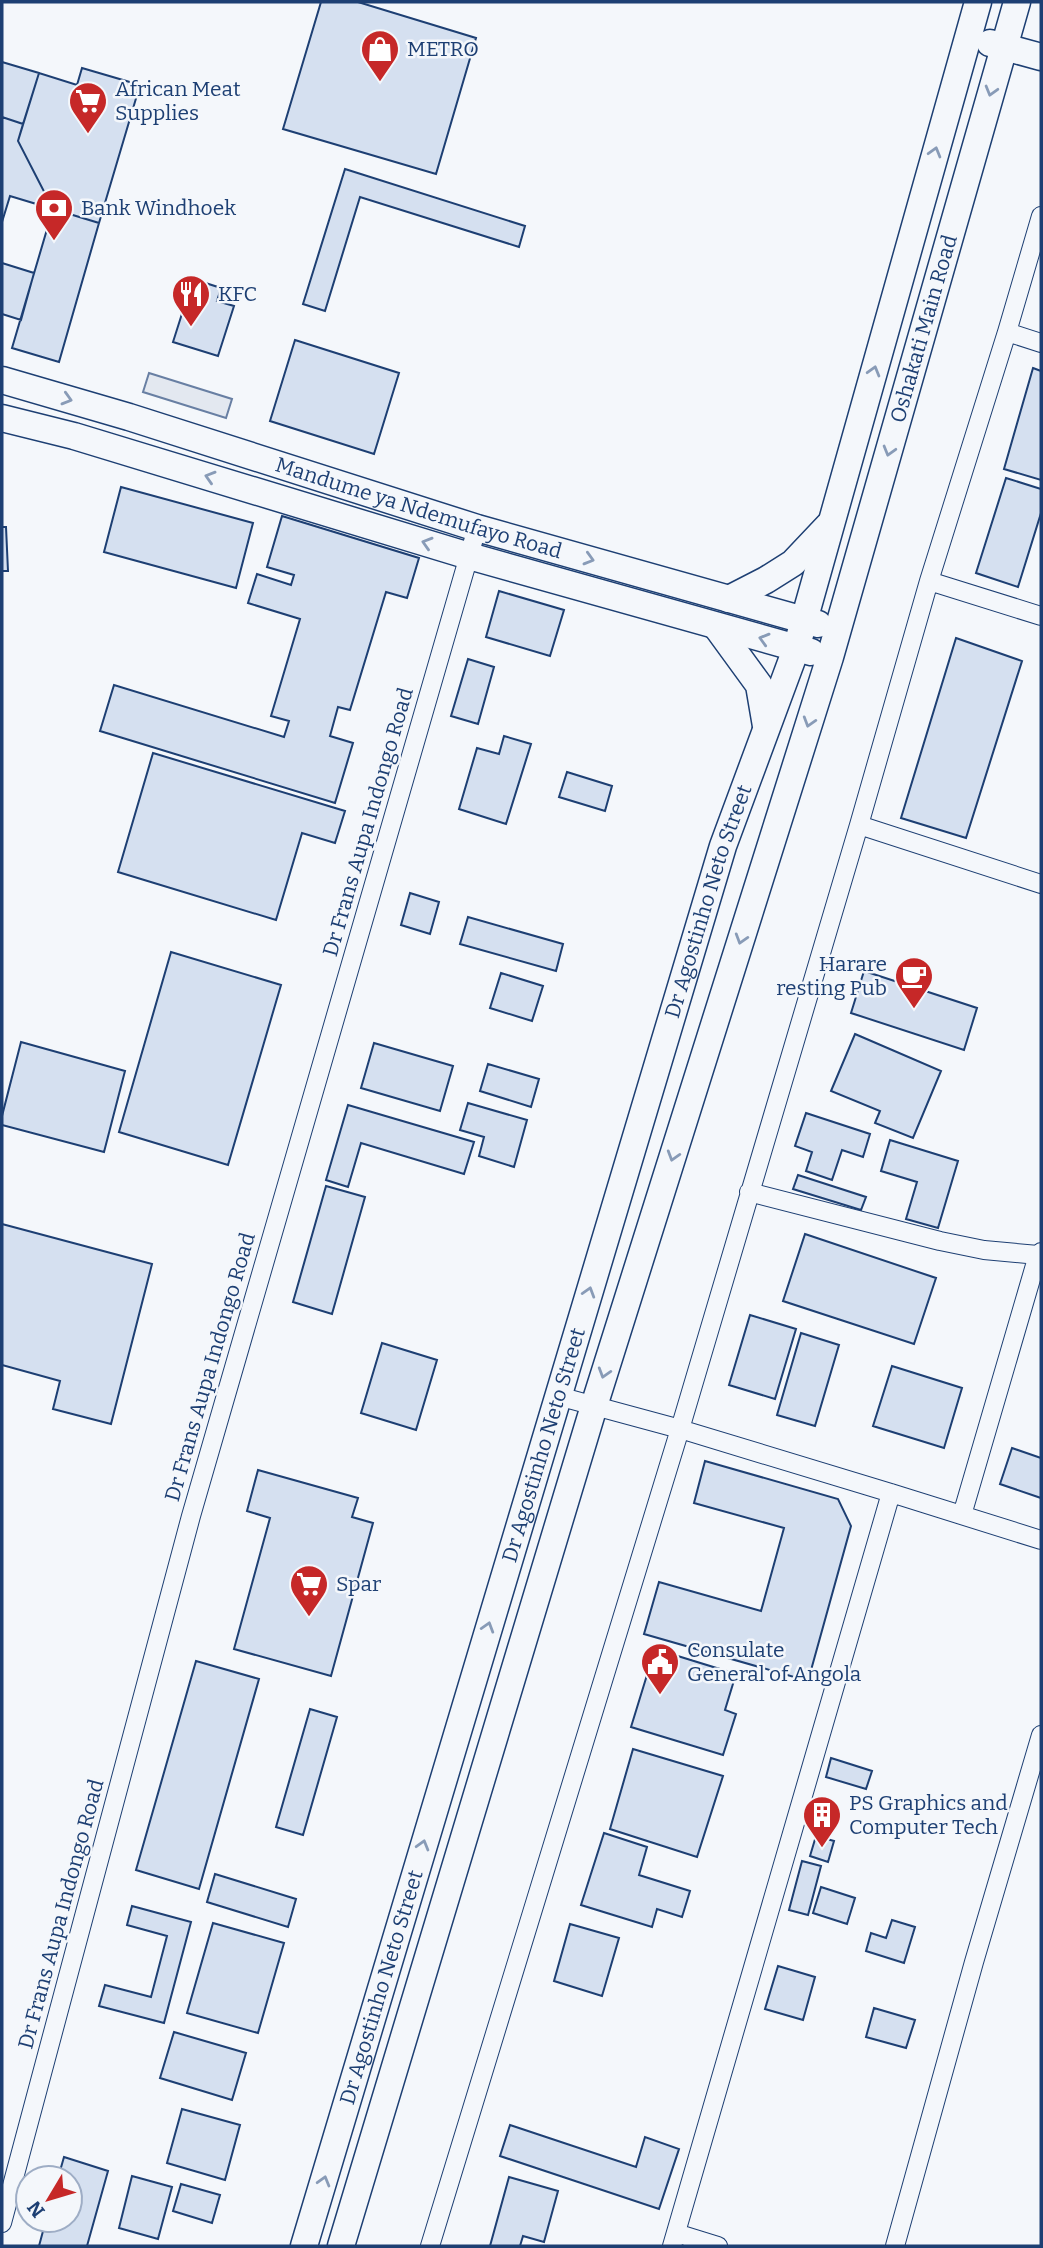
<svg xmlns="http://www.w3.org/2000/svg" width="1043" height="2248" font-family="Bitter,serif">
<style>
.parking{fill:#e3e8f0;stroke:#687fa3;stroke-width:2}
.building{fill:#d5e0f0;stroke:#1d3f73;stroke-width:2}
.lines{fill:none;stroke-linecap:round;stroke-linejoin:round}
.minor-casing{stroke:#1d3f73;stroke-width:20}
.primary-casing{stroke:#1d3f73;stroke-width:29}
.minor{stroke:#f4f7fb;stroke-width:18}
.primary{stroke:#f4f7fb;stroke-width:26}
.oneway{stroke:#889bb7}
.labels{text-anchor:middle;dominant-baseline:central;stroke-width:5;stroke-linejoin:round;paint-order:stroke}
.poi-label{font-size:21px;fill:#1d3f73;stroke:#f4f7fb;text-anchor:start}
.street-label{font-size:21px;fill:#1d3f73;stroke:#f4f7fb}
</style>
<rect width="100%" height="100%" fill="#f4f7fb"/>
<path class="parking" d="M 149,373 L 232,399 L 226,418 L 143,392 Z"/>
<path class="building" d="M 321,2 L 358,2 L 476,38 L 436,174 L 283,129 Z
M 2,62 L 39,73 L 23,124 L 2,117 Z
M 82,68 L 140,85 L 99,223 L 53,209 L 18,141 L 39,73 L 77,85 Z
M 2,117 L 23,124 L 18,141 L 53,209 L 10,196 L 2,222 Z
M 345,169 L 525,226 L 519,247 L 360,197 L 325,311 L 303,304 Z
M 53,209 L 99,223 L 59,362 L 12,348 Z
M 2,263 L 34,273 L 21,320 L 2,314 Z
M 193,279 L 221,288 L 217,301 L 234,306 L 218,356 L 173,342 Z
M 295,340 L 399,373 L 374,454 L 270,421 Z
M 1033,368 L 1041,371 L 1041,480 L 1004,469 Z
M 1006,478 L 1041,489 L 1041,513 L 1018,587 L 976,573 Z
M 121,487 L 253,523 L 236,588 L 104,552 Z
M 282,516 L 419,558 L 407,598 L 386,592 L 350,710 L 338,707 L 330,736 L 353,743 L 335,803 L 100,731 L 114,685 L 284,737 L 289,721 L 271,716 L 300,619 L 248,603 L 257,574 L 291,585 L 294,575 L 267,567 Z
M 2,527 L 6,527 L 8,571 L 2,571 Z
M 499,591 L 564,610 L 550,656 L 486,637 Z
M 956,638 L 1022,661 L 966,838 L 901,818 Z
M 468,659 L 494,667 L 478,724 L 451,716 Z
M 504,736 L 531,744 L 506,824 L 459,809 L 477,748 L 499,754 Z
M 153,753 L 345,811 L 335,843 L 302,833 L 276,920 L 118,872 Z
M 567,772 L 612,786 L 605,811 L 559,797 Z
M 410,893 L 439,902 L 430,934 L 401,925 Z
M 468,917 L 563,944 L 556,971 L 460,944 Z
M 171,952 L 281,985 L 228,1165 L 119,1132 Z
M 864,971 L 977,1008 L 964,1050 L 851,1013 Z
M 864,971 L 977,1008 L 964,1050 L 851,1013 Z
M 501,973 L 543,986 L 532,1021 L 490,1008 Z
M 855,1034 L 941,1071 L 913,1138 L 875,1123 L 880,1111 L 831,1091 Z
M 21,1042 L 125,1071 L 104,1152 L 2,1125 L 2,1116 Z
M 374,1043 L 453,1066 L 440,1111 L 361,1088 Z
M 488,1064 L 539,1079 L 531,1107 L 480,1091 Z
M 468,1103 L 527,1120 L 514,1167 L 479,1156 L 484,1137 L 460,1130 Z
M 348,1105 L 474,1142 L 464,1174 L 361,1143 L 348,1187 L 326,1180 Z
M 806,1113 L 870,1134 L 863,1157 L 842,1150 L 832,1180 L 806,1171 L 812,1152 L 795,1146 Z
M 890,1140 L 958,1161 L 938,1228 L 906,1219 L 917,1182 L 881,1171 Z
M 798,1175 L 866,1197 L 861,1210 L 793,1189 Z
M 326,1186 L 365,1197 L 332,1314 L 293,1302 Z
M 2,1224 L 152,1264 L 111,1424 L 53,1409 L 60,1381 L 2,1365 Z
M 805,1234 L 936,1278 L 914,1344 L 783,1301 Z
M 750,1315 L 796,1329 L 775,1399 L 729,1385 Z
M 801,1333 L 839,1345 L 815,1426 L 777,1415 Z
M 382,1343 L 437,1360 L 416,1430 L 361,1413 Z
M 892,1366 L 962,1388 L 944,1448 L 873,1426 Z
M 1012,1448 L 1041,1458 L 1041,1498 L 1000,1484 Z
M 705,1461 L 838,1499 L 851,1526 L 808,1681 L 644,1634 L 659,1582 L 761,1611 L 784,1528 L 694,1503 Z
M 258,1470 L 358,1498 L 352,1517 L 373,1523 L 331,1676 L 234,1649 L 270,1518 L 247,1511 Z
M 655,1649 L 736,1674 L 725,1710 L 736,1714 L 723,1755 L 631,1727 Z
M 196,1661 L 259,1679 L 199,1889 L 136,1870 Z
M 310,1709 L 337,1717 L 303,1835 L 276,1827 Z
M 633,1749 L 723,1776 L 697,1857 L 610,1829 Z
M 831,1758 L 872,1771 L 866,1789 L 826,1777 Z
M 604,1833 L 647,1847 L 639,1875 L 690,1891 L 682,1917 L 657,1909 L 652,1927 L 581,1905 Z
M 816,1836 L 834,1841 L 828,1862 L 810,1856 Z
M 802,1861 L 821,1866 L 808,1915 L 789,1910 Z
M 215,1874 L 296,1899 L 288,1927 L 207,1902 Z
M 821,1887 L 855,1898 L 847,1924 L 813,1913 Z
M 132,1906 L 191,1922 L 164,2023 L 99,2006 L 105,1985 L 151,1997 L 167,1936 L 127,1925 Z
M 892,1920 L 915,1927 L 904,1963 L 866,1951 L 871,1933 L 886,1938 Z
M 213,1923 L 284,1943 L 258,2033 L 187,2013 Z
M 570,1924 L 619,1938 L 602,1996 L 554,1981 Z
M 778,1966 L 815,1977 L 803,2020 L 765,2009 Z
M 874,2008 L 915,2020 L 906,2048 L 866,2037 Z
M 174,2032 L 246,2053 L 232,2100 L 160,2078 Z
M 182,2109 L 240,2125 L 225,2180 L 167,2163 Z
M 510,2125 L 636,2167 L 645,2137 L 679,2149 L 659,2209 L 500,2156 Z
M 64,2157 L 108,2171 L 87,2246 L 39,2246 L 46,2220 L 70,2220 L 70,2178 L 58,2178 Z
M 132,2176 L 172,2187 L 158,2239 L 119,2228 Z
M 509,2177 L 558,2191 L 544,2242 L 523,2236 L 520,2246 L 490,2246 Z
M 181,2184 L 220,2195 L 212,2223 L 173,2211 Z"/>
<g class="lines">
<defs>
<path id="minor" d="M 1041,216 L 1007,332 L 1041,343
M 929,581 L 1041,616
M 859,825 L 1041,884
M 749,1192 L 940,1241 L 984,1250 L 1038,1255 L 1041,1252
M 558,1396 L 680,1429 L 891,1493
M 962,1515 L 1038,1255
M 2,2223 L 191,1516 L 477,528
M 676,2233 L 718,2246
M 430,2246 L 680,1429 L 859,825 L 929,581 L 1007,332
M 672,2246 L 891,1493 L 1041,1540
M 895,2246 L 974,1962 L 1041,1735"/>
<g id="primary">
<path d="M 990,43 L 1041,57"/>
<path id="s1" d="M 2,380 L 129,417 L 477,528 L 818,624"/>
<path d="M 2,418 L 74,436 L 469,556 L 811,652"/>
<path d="M 729,599 L 766,580 L 793,563 L 828,526"/>
<path d="M 716,626 L 759,685 L 766,726"/>
<path id="s2" d="M 304,2246 L 723,846 L 796,649 L 978,2"/>
<path id="s3" d="M 341,2246 L 594,1406 L 830,657 L 1017,2"/>
</g>
</defs>
<use href="#minor" class="minor-casing"/>
<use href="#primary" class="primary-casing"/>
<use href="#minor" class="minor"/>
<use href="#primary" class="primary"/>
</g>
<defs><path id="oneway-chevron" d="M-2-3.5L2.5 0L-2 3.5" fill="none" stroke-width="1.6" stroke-linecap="round" stroke-linejoin="round" transform="scale(1.75)"/></defs>
<g class="oneway">
<use href="#oneway-chevron" transform="translate(991 91) rotate(106)"/>
<use href="#oneway-chevron" transform="translate(935 152) rotate(-74)"/>
<use href="#oneway-chevron" transform="translate(874 371) rotate(-74)"/>
<use href="#oneway-chevron" transform="translate(67 399) rotate(16)"/>
<use href="#oneway-chevron" transform="translate(889 451) rotate(106)"/>
<use href="#oneway-chevron" transform="translate(210 477) rotate(-163)"/>
<use href="#oneway-chevron" transform="translate(427 543) rotate(-163)"/>
<use href="#oneway-chevron" transform="translate(589 559) rotate(16)"/>
<use href="#oneway-chevron" transform="translate(764 639) rotate(-164)"/>
<use href="#oneway-chevron" transform="translate(809 722) rotate(107)"/>
<use href="#oneway-chevron" transform="translate(741 939) rotate(107)"/>
<use href="#oneway-chevron" transform="translate(673 1156) rotate(107)"/>
<use href="#oneway-chevron" transform="translate(589 1292) rotate(-73)"/>
<use href="#oneway-chevron" transform="translate(604 1373) rotate(107)"/>
<use href="#oneway-chevron" transform="translate(488 1627) rotate(-73)"/>
<use href="#oneway-chevron" transform="translate(423 1845) rotate(-74)"/>
<use href="#oneway-chevron" transform="translate(324 2181) rotate(-74)"/>
</g>
<defs>
<symbol id="shop-pin" viewBox="-11 -11 22 30"><path d="M0 17L-7.5 6A9.5 9.5 0 1 1 7.5 6Z" fill="#c62828" stroke="#f4f7fb"/><path d="M-5-2.5h2.3a2.7 3.5 0 0 1 5.4 0H5L5.5 6h-11ZM-1.5-2.5h3a1.5 2.3 0 0 0-3 0Z" fill="#fff"/></symbol>
<symbol id="supermarket-pin" viewBox="-11 -11 22 30"><path d="M0 17L-7.5 6A9.5 9.5 0 1 1 7.5 6Z" fill="#c62828" stroke="#f4f7fb"/><path d="M-6-5.5h2.5l.6 2H6L4.5 2H-2.5L-4.4-4H-6ZM-1.5 3.2a1.3 1.3 0 1 0 .1 0ZM3 3.2a1.3 1.3 0 1 0 .1 0Z" fill="#fff"/></symbol>
<symbol id="bank-pin" viewBox="-11 -11 22 30"><path d="M0 17L-7.5 6A9.5 9.5 0 1 1 7.5 6Z" fill="#c62828" stroke="#f4f7fb"/><path d="M-6-4H6V4H-6ZM0-2.3a2.3 2.3 0 1 0 0 4.6a2.3 2.3 0 1 0 0-4.6Z" fill="#fff"/></symbol>
<symbol id="restaurant-pin" viewBox="-11 -11 22 30"><path d="M0 17L-7.5 6A9.5 9.5 0 1 1 7.5 6Z" fill="#c62828" stroke="#f4f7fb"/><path d="M-5-6h1v4h1v-4h1v4h1v-4h1v5L-1.5 .5V6h-2V.5L-5-1ZM5-6V6H3V1.5H1.5Q1.5-4 5-6Z" fill="#fff"/></symbol>
<symbol id="cafe-pin" viewBox="-11 -11 22 30"><path d="M0 17L-7.5 6A9.5 9.5 0 1 1 7.5 6Z" fill="#c62828" stroke="#f4f7fb"/><path d="M-5.5-4.5H6V0H3Q3 3.5 0 3.5H-2.5Q-5.5 3.5-5.5 0ZM3-3.2v2h1.7v-2ZM-6 4.5H4V6H-6Z" fill="#fff"/></symbol>
<symbol id="civic-pin" viewBox="-11 -11 22 30"><path d="M0 17L-7.5 6A9.5 9.5 0 1 1 7.5 6Z" fill="#c62828" stroke="#f4f7fb"/><path d="M-.6-6.5H3V-4.5H.6V-3L4-1V1h2V6H-6V1h2V-1L-.6-3ZM-1.2 2.5V6h2.4V2.5Z" fill="#fff"/></symbol>
<symbol id="building-pin" viewBox="-11 -11 22 30"><path d="M0 17L-7.5 6A9.5 9.5 0 1 1 7.5 6Z" fill="#c62828" stroke="#f4f7fb"/><path d="M-4-6H4V6H1V3H-1V6H-4ZM-2.5-4.3h1.7v1.8h-1.7ZM.8-4.3h1.7v1.8H.8ZM-2.5-1h1.7V.8h-1.7ZM.8-1h1.7V.8H.8Z" fill="#fff"/></symbol>
</defs>
<g fill-rule="evenodd">
<use href="#shop-pin" x="358" y="27" width="44" height="60"/>
<use href="#supermarket-pin" x="66" y="79" width="44" height="60"/>
<use href="#bank-pin" x="32" y="186" width="44" height="60"/>
<use href="#restaurant-pin" x="169" y="272" width="44" height="60"/>
<use href="#cafe-pin" x="892" y="954" width="44" height="60"/>
<use href="#supermarket-pin" x="287" y="1562" width="44" height="60"/>
<use href="#civic-pin" x="638" y="1640" width="44" height="60"/>
<use href="#building-pin" x="800" y="1793" width="44" height="60"/>
</g>
<g class="labels">
<g class="poi-label">
<text x="407" y="49">METRO</text>
<text x="115" y="89">African Meat<tspan x="115" dy="24">Supplies</tspan></text>
<text x="81" y="208">Bank Windhoek</text>
<text x="218" y="294">KFC</text>
<text x="887" y="964" text-anchor="end">Harare<tspan x="887" dy="24">resting Pub</tspan></text>
<text x="336" y="1584">Spar</text>
<text x="687" y="1650">Consulate<tspan x="687" dy="24">General of Angola</tspan></text>
<text x="849" y="1803">PS Graphics and<tspan x="849" dy="24">Computer Tech</tspan></text>
</g>
<g class="street-label">
<text stroke="none"><textPath href="#s3" startOffset="2004">Oshakati Main Road</textPath></text>
<text stroke="none"><textPath href="#s1" startOffset="436">Mandume ya Ndemufayo Road</textPath></text>
<text transform="translate(368 822) rotate(-74)">Dr Frans Aupa Indongo Road</text>
<text stroke="none"><textPath href="#s2" startOffset="1404">Dr Agostinho Neto Street</textPath></text>
<text transform="translate(210 1367) rotate(-74)">Dr Frans Aupa Indongo Road</text>
<text stroke="none"><textPath href="#s2" startOffset="836">Dr Agostinho Neto Street</textPath></text>
<text transform="translate(61 1914) rotate(-75)">Dr Frans Aupa Indongo Road</text>
<text stroke="none"><textPath href="#s2" startOffset="270">Dr Agostinho Neto Street</textPath></text>
</g>
</g>
<rect width="1043" height="2248" fill="none" stroke="#1d3f73" stroke-width="7"/>
<g transform="translate(49 2199) rotate(232)"><circle r="33" fill="#f4f7fb" stroke="#9eadc5" stroke-width="2"/>
<path d="M0-5L12 26L0 18L-12 26Z" fill="#c62828"/>
<text y="-10" font-size="19" font-weight="bold" text-anchor="middle" fill="#1d3f73">N</text>
</g>
</svg>
